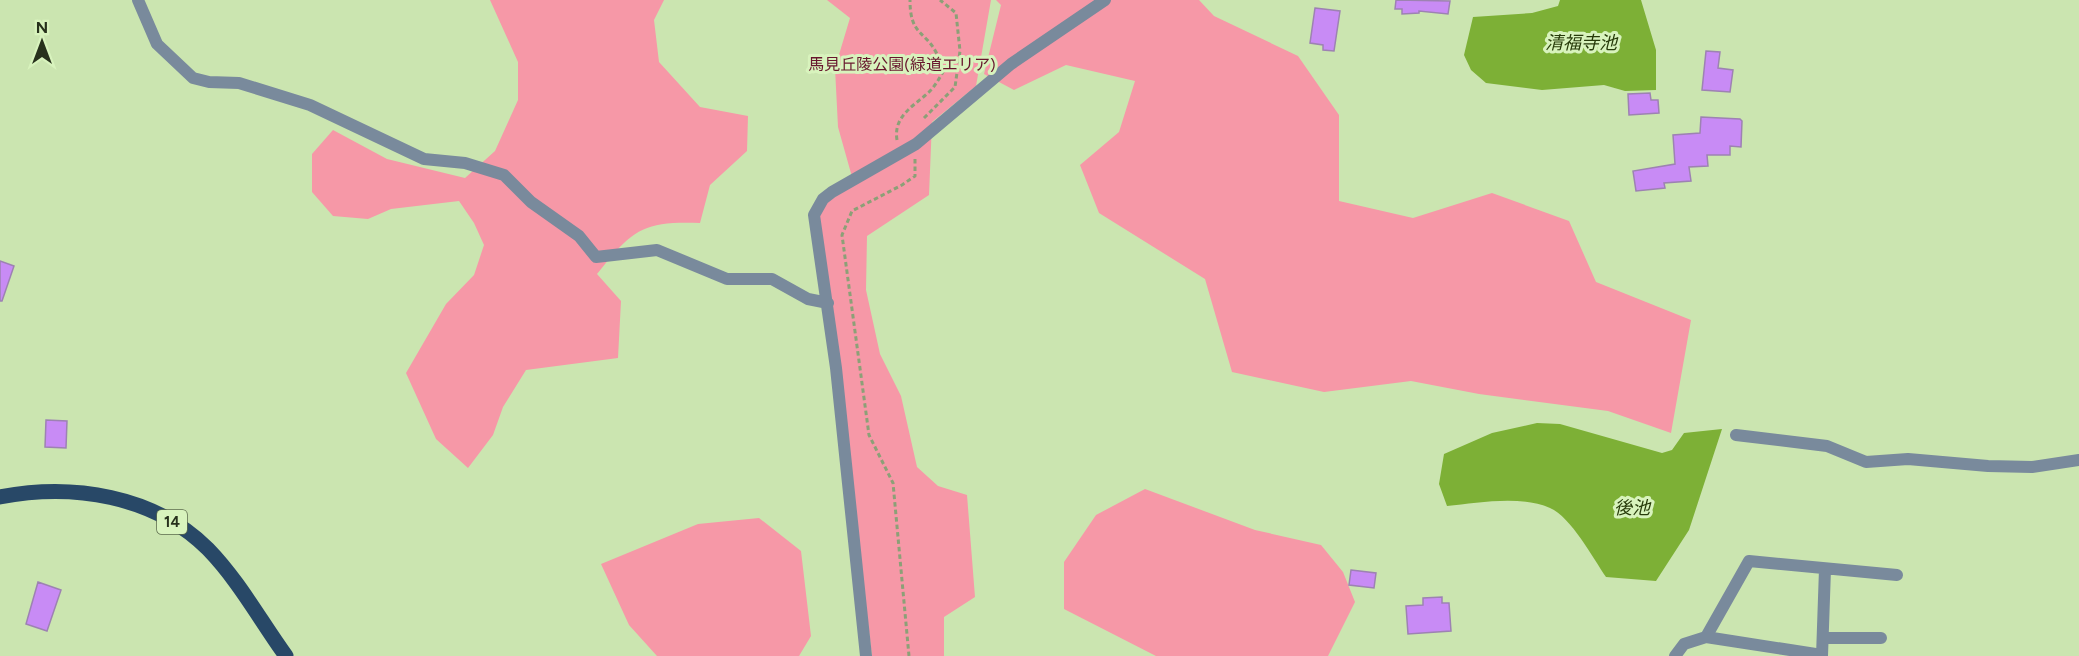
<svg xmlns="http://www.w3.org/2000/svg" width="2079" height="656" font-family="Figtree,'Noto Sans JP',sans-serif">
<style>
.green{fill:#f698a7}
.water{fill:#7db036}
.building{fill:#c88bf5;stroke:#9d82b2;stroke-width:1.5}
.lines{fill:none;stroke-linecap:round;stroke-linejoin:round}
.path{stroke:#8ca077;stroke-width:3;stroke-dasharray:4.5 3;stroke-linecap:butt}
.minor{stroke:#798a9c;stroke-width:12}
.primary{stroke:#284867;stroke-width:15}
.labels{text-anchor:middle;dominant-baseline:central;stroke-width:6;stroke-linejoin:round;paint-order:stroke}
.shield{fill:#d8f3bd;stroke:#5c6b4c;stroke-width:1.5}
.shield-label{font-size:15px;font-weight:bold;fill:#27311c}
.park-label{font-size:16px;fill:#67162d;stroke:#d8f3bd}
.water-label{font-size:18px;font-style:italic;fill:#273b0a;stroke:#d8f3bd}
</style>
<rect width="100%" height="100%" fill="#cbe5b0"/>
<path class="green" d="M 490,0 L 664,0 L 654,20 L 659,62 L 700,107 L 748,116 L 747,151 L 710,185 L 700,223 C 642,221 632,230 597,274 L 621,301 L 618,358 L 526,370 L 503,407 L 493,435 L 468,468 L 436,439 L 406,373 L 446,304 L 474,275 L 484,245 L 474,223 L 459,201 L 391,209 L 368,219 L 333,216 L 312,192 L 312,154 L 333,130 L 387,159 L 465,178 L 495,151 L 518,100 L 518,62 Z
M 827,0 L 991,0 L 976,86 L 932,122 L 929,195 L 867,236 L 866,290 L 880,354 L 901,396 L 917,467 L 938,486 L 967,495 L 975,597 L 944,617 L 944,656 L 872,656 L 819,216 L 826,203 L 854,184 L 838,127 L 835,68 L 850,18 Z
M 996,0 L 1199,0 L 1214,16 L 1298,56 L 1339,115 L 1339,201 L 1413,218 L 1492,193 L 1569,221 L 1596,282 L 1691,320 L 1671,433 L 1608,411 L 1479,394 L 1411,381 L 1324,392 L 1232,372 L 1205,279 L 1099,213 L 1080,165 L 1119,132 L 1135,81 L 1066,65 L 1014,90 L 984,74 L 1001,5 Z
M 1145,489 L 1255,530 L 1321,545 L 1343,572 L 1355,602 L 1328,656 L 1156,656 L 1064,609 L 1064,562 L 1096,515 Z
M 759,518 L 801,551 L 811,636 L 799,656 L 657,656 L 629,625 L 601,564 L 698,524 Z"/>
<path class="water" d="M 1560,0 L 1641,0 L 1656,50 L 1656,90 L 1625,91 L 1604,85 L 1542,90 L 1486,83 L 1471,70 L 1464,55 L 1473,17 L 1532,13 L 1558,6 Z
M 1537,423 L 1560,424 L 1662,453 L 1672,450 L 1684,433 L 1722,429 L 1689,530 L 1656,581 L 1606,577 C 1593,558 1571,517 1550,508 C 1520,495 1478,503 1447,506 L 1439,484 L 1444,454 L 1492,433 Z"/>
<path class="building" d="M 1396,0 L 1450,1 L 1448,14 L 1419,11 L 1419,13 L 1402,14 L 1402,9 L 1395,9 Z
M 1315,8 L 1340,11 L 1334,51 L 1323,50 L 1323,45 L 1310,43 Z
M 1706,51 L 1720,52 L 1718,68 L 1733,70 L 1730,92 L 1702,90 Z
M 1650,93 L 1651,100 L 1658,100 L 1659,113 L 1629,115 L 1628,94 Z
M 1701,117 L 1740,119 L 1742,121 L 1741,147 L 1730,146 L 1730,155 L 1707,155 L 1708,166 L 1689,167 L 1691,181 L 1664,183 L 1665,188 L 1636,191 L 1633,171 L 1675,164 L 1673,135 L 1700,133 Z
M 0,261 L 14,266 L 2,301 L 0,301 Z
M 46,420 L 67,421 L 66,448 L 45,447 Z
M 1351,570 L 1376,573 L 1374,588 L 1349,585 Z
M 38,582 L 61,590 L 47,631 L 26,624 Z
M 1442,597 L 1442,603 L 1449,603 L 1451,631 L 1408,634 L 1406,606 L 1423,605 L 1423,598 Z"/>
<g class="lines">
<path class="path" d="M 924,118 L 955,87 L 960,51 L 956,13 L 940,0
M 897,140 C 893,116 914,106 929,92 C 935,86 939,79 943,72 C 941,66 940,59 937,54 C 925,30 910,36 910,0
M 909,656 L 893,483 L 869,435 L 842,235 L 852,211 L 902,185 L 915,176 L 915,158"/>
<path class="minor" d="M 138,0 L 157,44 L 193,78 L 209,82 L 239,83 L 310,105 L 424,159 L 465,163 L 504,175 L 531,202 L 579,236 L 596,257 L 657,250 L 727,279 L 772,279 L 808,299 L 828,303
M 1736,435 L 1827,446 L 1866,462 L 1908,459 L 1988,466 L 2032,467 L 2079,460
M 1706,637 L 1749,561 L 1897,575
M 1823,638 L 1881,638
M 866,656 L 836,368 L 814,215 L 823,199 L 832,192 L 916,144 L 1011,64 L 1105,0
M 1675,656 L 1684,644 L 1706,637 L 1822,655
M 1822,656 L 1825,569"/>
<path class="primary" d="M 0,497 C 72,483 154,495 208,549 C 239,581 260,620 286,656"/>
</g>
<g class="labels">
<rect class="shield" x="157" y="510" width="30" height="24" rx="4.5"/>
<g class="shield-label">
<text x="172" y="522">14</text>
</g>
<g class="park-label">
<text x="902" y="64">馬見丘陵公園(緑道エリア)</text>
</g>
<g class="water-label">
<text x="1581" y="43">清福寺池</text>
<text x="1632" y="508">後池</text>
</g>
</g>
<g transform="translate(42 42)" stroke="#d8f3bd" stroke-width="4.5" paint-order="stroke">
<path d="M0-4.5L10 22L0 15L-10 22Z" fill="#27311c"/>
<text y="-9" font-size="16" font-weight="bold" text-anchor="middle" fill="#27311c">N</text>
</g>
</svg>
